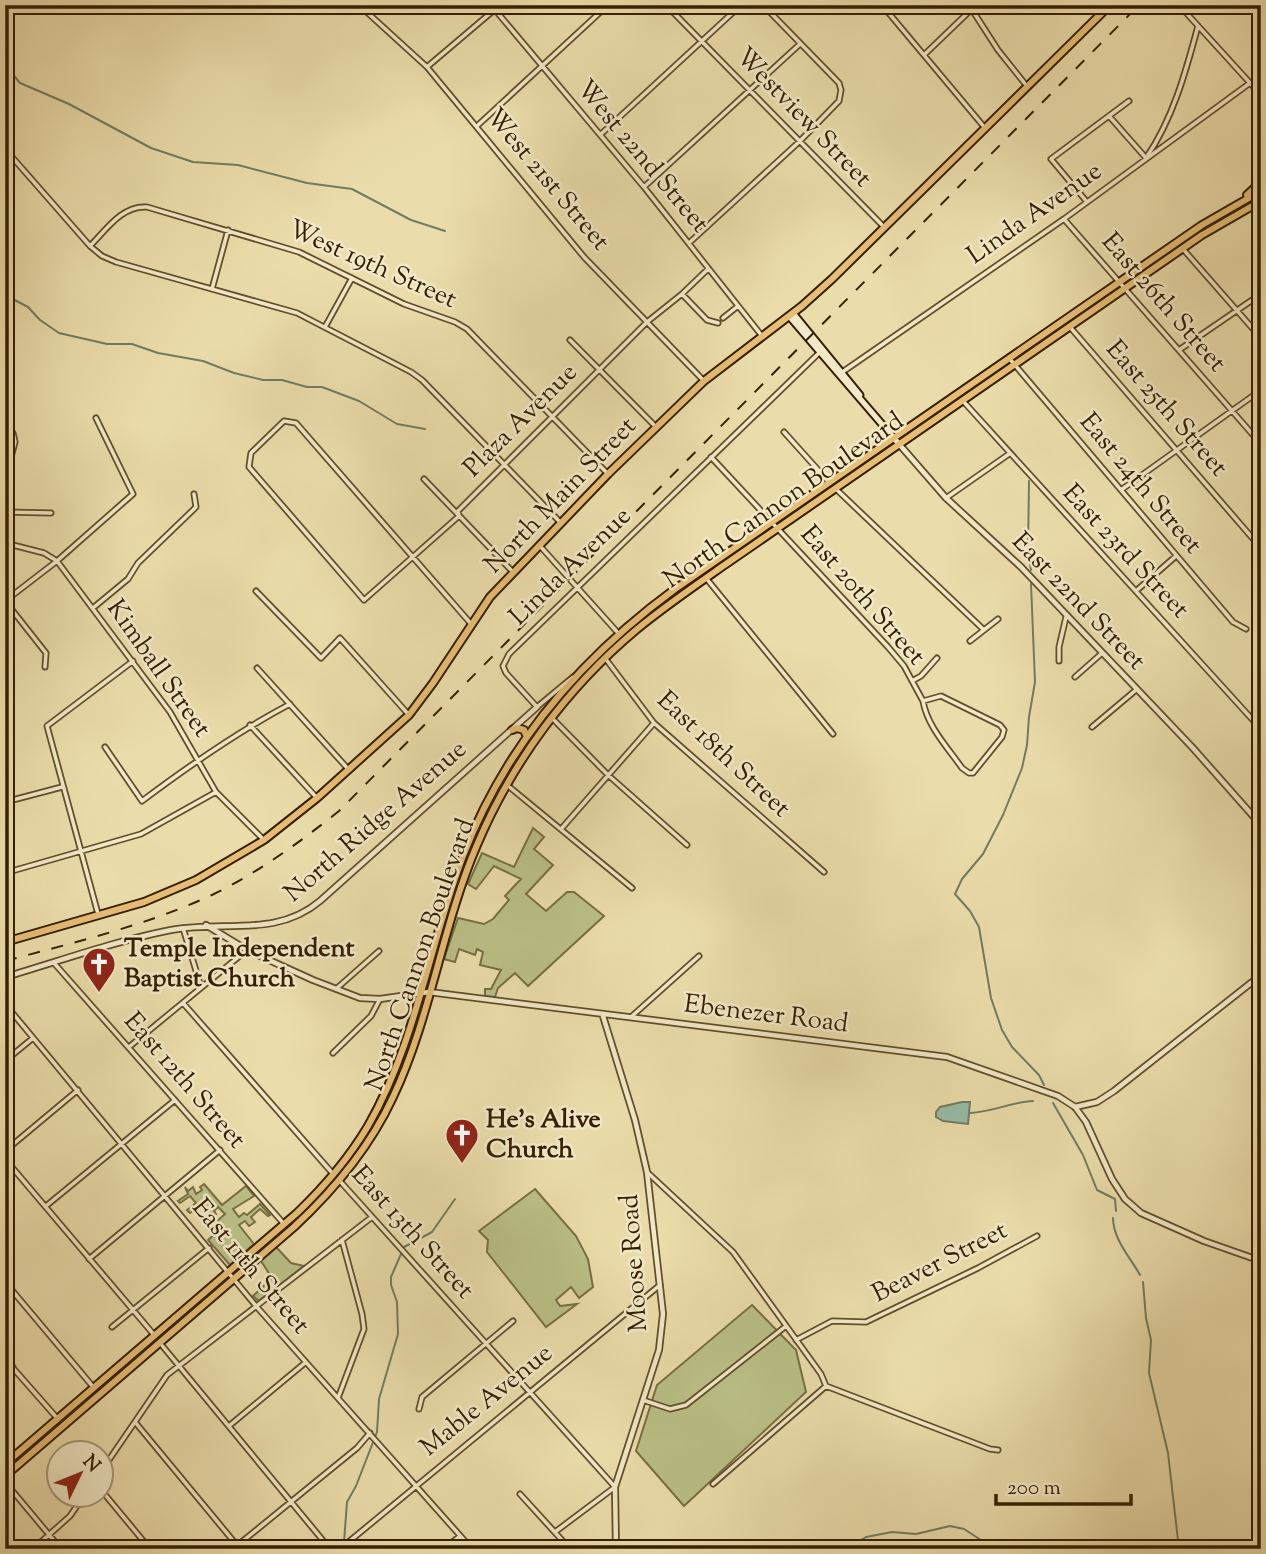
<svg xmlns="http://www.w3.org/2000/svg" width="1266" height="1554" font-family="'Sorts Mill Goudy',serif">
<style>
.green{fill:#bac087;stroke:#786f44;stroke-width:2}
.water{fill:#98bca7;stroke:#707d64;stroke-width:2}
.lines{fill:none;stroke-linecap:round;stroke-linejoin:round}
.stream{stroke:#707d64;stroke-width:2}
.minor-casing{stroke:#624e2b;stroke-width:7}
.tertiary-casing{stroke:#624e2b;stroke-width:8}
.secondary-casing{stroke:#351e00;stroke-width:9}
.primary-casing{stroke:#351e00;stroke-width:10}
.minor{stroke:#f2e9c8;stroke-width:3.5}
.tertiary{stroke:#f2e9c8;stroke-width:4.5}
.secondary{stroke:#f2e9c8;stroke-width:5}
.primary{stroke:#e6be76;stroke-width:6}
.rail{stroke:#351e00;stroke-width:2;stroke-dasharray:12 12;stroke-linecap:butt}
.labels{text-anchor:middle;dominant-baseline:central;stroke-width:5;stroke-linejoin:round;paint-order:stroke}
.street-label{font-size:26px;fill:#351e00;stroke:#f2e9c8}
.poi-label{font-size:26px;font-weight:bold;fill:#351e00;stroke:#f2e9c8;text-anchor:start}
</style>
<rect width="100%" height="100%" fill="#ebddab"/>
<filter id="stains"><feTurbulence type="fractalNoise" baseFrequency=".00286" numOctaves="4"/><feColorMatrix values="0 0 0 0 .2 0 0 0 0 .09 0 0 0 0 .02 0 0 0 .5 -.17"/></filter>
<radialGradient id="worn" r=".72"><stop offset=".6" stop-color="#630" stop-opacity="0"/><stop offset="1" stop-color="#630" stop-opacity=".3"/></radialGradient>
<path class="green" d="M 533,828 L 544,837 L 534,849 L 553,865 L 526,894 L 546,911 L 567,892 L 574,892 L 604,916 L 528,986 L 515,973 L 498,988 L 495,997 L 485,996 L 485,989 L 491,989 L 501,970 L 480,965 L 483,952 L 477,949 L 475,955 L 459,949 L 455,962 L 444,959 L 458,918 L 484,924 L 493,919 L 509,900 L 505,896 L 521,879 L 494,866 L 476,889 L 468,884 L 482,853 L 514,867 Z
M 204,1184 L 222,1205 L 246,1186 L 254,1196 L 233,1209 L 239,1217 L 244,1213 L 247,1215 L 260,1204 L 270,1215 L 268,1216 L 260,1209 L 251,1217 L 255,1222 L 249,1226 L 245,1221 L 239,1225 L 254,1244 L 230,1265 L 208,1240 L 221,1228 L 216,1222 L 225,1214 L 218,1207 L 214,1211 L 216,1214 L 213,1217 L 201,1205 L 190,1213 L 187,1210 L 196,1203 L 190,1196 L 180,1203 L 178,1201 L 188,1194 L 185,1187 L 188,1191 L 193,1187 L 196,1194 L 202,1190 L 200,1187 Z
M 535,1189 L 576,1236 L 588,1259 L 593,1287 L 579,1298 L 571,1287 L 556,1300 L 560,1306 L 577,1304 L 546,1327 L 487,1252 L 488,1240 L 479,1231 Z
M 276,1247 L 291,1263 L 304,1266 L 259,1301 L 253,1296 L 272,1278 L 261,1261 Z
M 752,1305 L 796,1350 L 806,1392 L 684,1506 L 636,1451 L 657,1385 Z"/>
<path class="water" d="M 962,1102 L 970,1102 L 968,1124 L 943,1121 L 936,1117 L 936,1112 L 940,1107 Z"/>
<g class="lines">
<path class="stream" d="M 5,20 L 31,5
M 5,65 L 20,83 L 69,104 L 151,148 L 193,162 L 238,165 L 307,183 L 352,189 L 411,220 L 445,231
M 5,295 L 28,307 L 40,320 L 59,333 L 107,344 L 132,344 L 158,353 L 203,361 L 234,373 L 263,380 L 282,380 L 307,387 L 322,387 L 359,401 L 397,424 L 425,429
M 1029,481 L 1028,551 L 1031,570
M 1031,584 L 1035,682 L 1029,717 L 1027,745 L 1022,768 L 1003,815 L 983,854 L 962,879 L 955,894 L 970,911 L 979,927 L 991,998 L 1002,1030 L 1012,1047 L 1039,1075 L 1044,1085
M 5,716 L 11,721
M 1053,1103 L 1083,1155 L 1097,1190 L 1115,1199 L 1116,1211
M 970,1113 C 993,1112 1011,1102 1033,1101
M 1113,1218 C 1113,1239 1130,1257 1140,1275
M 404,1247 L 432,1232 L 455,1199
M 1143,1282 L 1146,1318 L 1151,1340 L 1149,1373 L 1168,1453 L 1179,1549
M 344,1542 L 347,1502 L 356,1486 L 377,1432 L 379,1399 L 398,1334 L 397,1302 L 391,1285 L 391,1277 L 401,1254
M 347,1547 L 347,1549
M 838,1549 L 856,1543 L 866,1537 L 892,1532 L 916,1534 L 950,1526 L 964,1529 L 984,1542 L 1001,1549"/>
<defs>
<path id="minor" d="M 359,5 L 427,67 L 584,257 L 704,381
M 491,5 L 644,187 L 762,336
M 666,5 L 884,227
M 882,5 L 985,128
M 969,5 L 998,50 L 1026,85
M 1179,5 L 1261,95
M 924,55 L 976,5
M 427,67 L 500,5
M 1109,116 L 1146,158 C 1173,119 1186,71 1198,26
M 477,126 L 608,5
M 600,135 L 741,5
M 5,149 L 90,246
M 644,187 L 800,44
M 1087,202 L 1051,159 L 1129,101
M 1064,219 L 1261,444
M 689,243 L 800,141 L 839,101 L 841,90 L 839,83 L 763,5
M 1183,249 L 1261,338
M 212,289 L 228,230
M 682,294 L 707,320 L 718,323
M 723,318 L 738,306
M 325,327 L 352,278
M 1070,327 L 1261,548
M 570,340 L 656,427
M 1179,350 L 1261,294
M 1009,358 L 1233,622 L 1246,629
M 841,373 L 1064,219 L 1250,83
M 963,401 L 1261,729
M 784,432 L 829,482
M 711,457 L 888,647 L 904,666 L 923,701
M 424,479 L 512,571
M 5,480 L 15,442 L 13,433
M 836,489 L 984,630
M 1121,490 L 1261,390
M 946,498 L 1009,454
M 5,512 L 51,513
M 560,522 L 422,380 L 411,372 L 297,313 L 116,262 L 102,256 L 90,246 C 106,230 122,205 147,207 L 299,252 L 404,304 L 455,322 L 467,329 L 608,474
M 5,543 L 44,553 L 57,561 L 170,712 L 216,792 L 263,839
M 540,546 L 619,634
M 706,578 L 833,734
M 256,591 L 321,658 L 340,638 L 409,715
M 1136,591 L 1176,556
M 5,601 L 57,561 L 133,494 L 96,418
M 5,601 L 46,653 L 45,667
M 93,608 L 128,579 L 138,563 L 193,510 L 196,507 L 194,494
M 472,625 L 296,423 L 284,421 L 251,453 L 249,467 L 364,600 L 459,516 L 458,511 L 647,322 L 682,294 L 708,269
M 970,641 L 998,619
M 605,658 L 654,723 L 824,872
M 1059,661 L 1059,647 L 1066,617
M 257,668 L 349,770
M 573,677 L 537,707 L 506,673 L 503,666 L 509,654 L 820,352
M 1075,677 L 1101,654
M 912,681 L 921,676 L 937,658
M 941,696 L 1000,725 L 1004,730 L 1002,737 L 973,773 L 969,773 L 962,768 C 948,748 927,726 923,701 Z
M 552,718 L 608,775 L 687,845
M 250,725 L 317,798
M 1092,727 L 1136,690
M 105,747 L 142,801 C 190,765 237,732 290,704
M 507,785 L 632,888
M 5,802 L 62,787
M 562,828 L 654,723
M 5,873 L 141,834 L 216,792
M 98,914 L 47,726 L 133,661
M 183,928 L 201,987
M 54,963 L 284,1224
M 336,989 L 379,951
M 183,1003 L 334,1175
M 5,1004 L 256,1306 L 472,1549
M 631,1017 L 699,956
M 129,1047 L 247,950
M 333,1053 L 371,1016 L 380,999
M 5,1061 L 33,1038
M 5,1151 L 78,1090
M 5,1159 L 155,1336
M 647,1172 L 733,1252 L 821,1374 L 826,1386
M 339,1180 L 615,1487 L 555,1532
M 46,1206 L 175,1100
M 89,1259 L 220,1150
M 5,1282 L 94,1388
M 112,1327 L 209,1248
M 796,1340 L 832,1321 L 866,1322 L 978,1268 L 1037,1236
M 160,1343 L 330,1549
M 5,1359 L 57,1418
M 5,1374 L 13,1367
M 826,1386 L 990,1449 L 998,1450
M 1261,1397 L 1255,1406 L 1261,1421
M 338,1398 L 364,1329 L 362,1314 L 342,1240
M 643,1400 L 670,1409 L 686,1405 L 786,1326
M 419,1409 L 422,1397 L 513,1321
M 135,1422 L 240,1549
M 229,1426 L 306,1362
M 102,1470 L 167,1375 L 372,1217
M 5,1482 L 61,1549
M 713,1484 L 826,1386
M 102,1491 L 150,1549
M 520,1494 L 570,1549
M 1259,1496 L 1261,1497
M 33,1549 L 70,1516 L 85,1494
M 233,1549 L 357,1448 L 370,1433
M 340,1549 L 660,1285
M 444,1549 L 460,1536"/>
<path id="tertiary" d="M 899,444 L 946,498 L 1021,567 L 1192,747 L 1261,825
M 206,925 L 247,950 L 313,980 L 360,998 L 380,999 L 429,992 L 947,1057 L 1058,1096 L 1075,1107 L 1086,1122 L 1112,1179 L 1125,1199 L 1141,1213 L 1204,1241 L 1261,1261
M 5,977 C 60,961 115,941 171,930 C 224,920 276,938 320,901 L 537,707
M 603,1016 L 635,1120 L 647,1172 L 663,1314 L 659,1350 L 615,1487 L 616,1549
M 1075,1107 L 1097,1102 L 1114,1091 L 1261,975"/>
<path id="secondary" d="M 793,313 L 860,395
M 789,316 L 899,444"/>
<path id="primary" d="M 1247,195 L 1261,182
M 512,730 L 517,728 L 524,730 L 527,737
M 5,942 L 144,902 L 196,880 L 264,840 L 317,798 L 409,715 L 433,683 L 490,597 L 608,474 L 704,381 L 802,306 L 832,279 L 1110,5
M 5,1464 L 297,1213 C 324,1187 349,1158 368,1126 C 416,1043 429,945 463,856 C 505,747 581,658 675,589 L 1202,225 L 1261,191
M 5,1476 L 294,1227 C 335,1189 370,1147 393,1097 C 431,1017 442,926 477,845 C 512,762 567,688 636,630 C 665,606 696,585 726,564 L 1202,235 L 1261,201"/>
</defs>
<use href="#minor" class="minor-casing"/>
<use href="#tertiary" class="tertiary-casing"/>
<use href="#secondary" class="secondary-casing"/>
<use href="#primary" class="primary-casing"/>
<use href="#minor" class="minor"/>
<use href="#tertiary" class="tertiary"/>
<use href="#secondary" class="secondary"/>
<use href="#primary" class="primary"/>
<path class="rail" d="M 5,961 C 76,942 148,925 214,894 C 259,872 300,842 339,811 L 1139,5"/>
</g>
<defs>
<symbol id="church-pin" viewBox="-11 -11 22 30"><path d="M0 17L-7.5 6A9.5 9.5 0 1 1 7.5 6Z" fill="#8f2418" stroke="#f2e9c8"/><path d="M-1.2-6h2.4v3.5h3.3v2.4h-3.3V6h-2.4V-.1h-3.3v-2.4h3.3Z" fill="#fff"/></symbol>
</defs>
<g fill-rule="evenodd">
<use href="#church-pin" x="80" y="945" width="38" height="52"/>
<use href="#church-pin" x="443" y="1116" width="38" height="52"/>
</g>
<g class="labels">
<g class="street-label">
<text transform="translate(803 118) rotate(46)">Westview Street</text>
<text transform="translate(642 157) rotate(50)">West 22nd Street</text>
<text transform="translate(547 180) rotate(50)">West 21st Street</text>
<text transform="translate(1035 214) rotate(-35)">Linda Avenue</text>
<text transform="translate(372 265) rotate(24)">West 19th Street</text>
<text transform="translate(1163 303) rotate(49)">East 26th Street</text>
<text transform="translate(1166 409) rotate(49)">East 25th Street</text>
<text transform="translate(521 421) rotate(-45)">Plaza Avenue</text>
<text transform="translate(1140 484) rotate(50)">East 24th Street</text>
<text transform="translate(561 496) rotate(-46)">North Main Street</text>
<text transform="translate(784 501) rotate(-35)">North Cannon Boulevard</text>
<text transform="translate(1125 552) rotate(47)">East 23rd Street</text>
<text transform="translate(571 567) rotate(-44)">Linda Avenue</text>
<text transform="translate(862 596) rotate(49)">East 20th Street</text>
<text transform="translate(1078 602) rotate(46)">East 22nd Street</text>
<text transform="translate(158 669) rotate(55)">Kimball Street</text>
<text transform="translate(723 755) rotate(43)">East 18th Street</text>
<text transform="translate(376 822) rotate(-41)">North Ridge Avenue</text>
<text transform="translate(421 955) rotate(-71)">North Cannon Boulevard</text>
<text transform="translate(766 1015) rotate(7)">Ebenezer Road</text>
<text transform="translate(184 1081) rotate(49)">East 12th Street</text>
<text transform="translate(412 1233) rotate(48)">East 13th Street</text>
<text transform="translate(635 1263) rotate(-94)">Moose Road</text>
<text transform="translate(940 1263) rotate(-27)">Beaver Street</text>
<text transform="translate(250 1267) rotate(50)">East 11th Street</text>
<text transform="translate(487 1401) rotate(-39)">Mable Avenue</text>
</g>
<g class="poi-label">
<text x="124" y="949">Temple Independent<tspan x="124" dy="30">Baptist Church</tspan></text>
<text x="486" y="1120">He's Alive<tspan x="486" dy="30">Church</tspan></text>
</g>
</g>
<rect width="1266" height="1554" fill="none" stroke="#ebddab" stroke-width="28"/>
<rect x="7" y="7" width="1252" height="1540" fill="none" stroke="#351e00" stroke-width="3.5"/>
<rect x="14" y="14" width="1238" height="1526" fill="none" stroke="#351e00" stroke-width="2"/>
<g transform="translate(80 1474) rotate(47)"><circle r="33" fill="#f2e9c8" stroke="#a69878" stroke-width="2"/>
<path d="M0-5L12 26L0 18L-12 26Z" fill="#8f2418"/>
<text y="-10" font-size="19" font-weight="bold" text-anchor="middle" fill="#351e00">N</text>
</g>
<path d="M996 1494v10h135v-10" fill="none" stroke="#351e00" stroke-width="3.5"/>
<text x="1007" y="1494" font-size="21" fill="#351e00" stroke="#f2e9c8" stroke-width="5" paint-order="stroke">200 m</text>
<rect width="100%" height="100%" filter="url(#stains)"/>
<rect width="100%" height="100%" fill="url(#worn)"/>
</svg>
